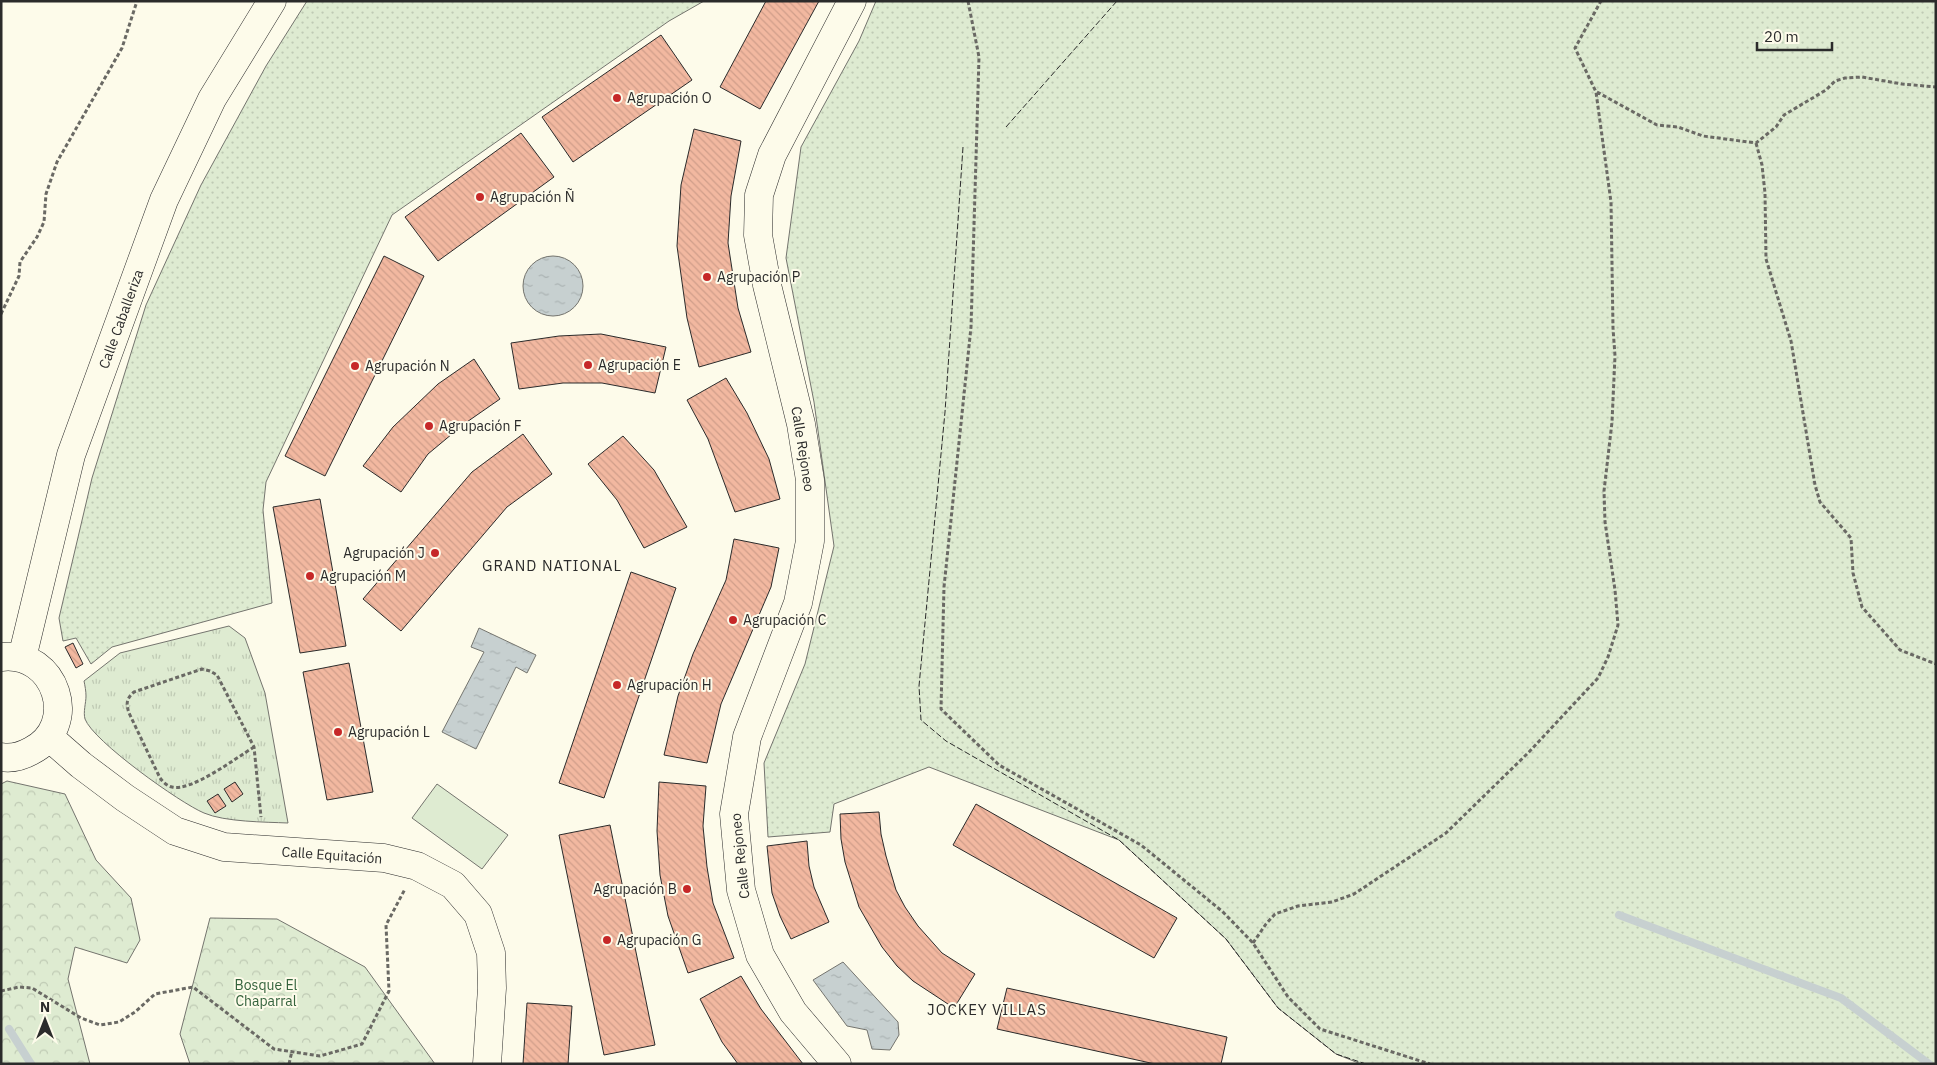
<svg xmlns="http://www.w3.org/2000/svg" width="1937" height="1065" font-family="'IBM Plex Sans',sans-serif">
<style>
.grass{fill:url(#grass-dots);stroke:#74746e}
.forest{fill:url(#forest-crowns);stroke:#74746e}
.park{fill:url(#park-tufts);stroke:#74746e}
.pitch{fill:#deebd1;stroke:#74746e}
.water{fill:url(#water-ripples);stroke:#74746e}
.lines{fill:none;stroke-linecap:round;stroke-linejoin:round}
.stream{stroke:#c7d0d0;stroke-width:8}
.building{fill:url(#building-back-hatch);stroke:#2b2b2b}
.minor-casing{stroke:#2b2b2b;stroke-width:29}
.path{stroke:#6a6964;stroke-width:3;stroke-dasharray:4 2.5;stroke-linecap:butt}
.minor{stroke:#fdfbea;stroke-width:28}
.fence{stroke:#2b2b2b;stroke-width:1;stroke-dasharray:6 2.5;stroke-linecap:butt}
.poi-dot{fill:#c62828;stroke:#fdfbea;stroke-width:2}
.labels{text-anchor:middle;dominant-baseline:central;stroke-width:4;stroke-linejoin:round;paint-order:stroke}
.poi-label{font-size:14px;fill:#2b2b2b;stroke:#fdfbea;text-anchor:start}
.street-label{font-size:14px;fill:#2b2b2b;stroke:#fdfbea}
.park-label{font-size:14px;fill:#34623c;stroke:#fdfbea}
.neighbourhood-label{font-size:15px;letter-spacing:1px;fill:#2b2b2b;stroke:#fdfbea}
</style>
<defs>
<pattern id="grass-dots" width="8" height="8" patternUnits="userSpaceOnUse" patternTransform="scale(1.25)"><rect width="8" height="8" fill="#deebd1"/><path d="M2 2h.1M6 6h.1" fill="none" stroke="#bfcab4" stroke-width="1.8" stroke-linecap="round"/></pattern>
<pattern id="forest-crowns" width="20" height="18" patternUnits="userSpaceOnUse" patternTransform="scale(1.25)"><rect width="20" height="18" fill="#deebd1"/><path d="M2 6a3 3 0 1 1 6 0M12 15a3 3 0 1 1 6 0" fill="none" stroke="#bfcab4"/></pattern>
<pattern id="park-tufts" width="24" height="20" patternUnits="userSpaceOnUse" patternTransform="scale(1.25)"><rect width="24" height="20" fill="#deebd1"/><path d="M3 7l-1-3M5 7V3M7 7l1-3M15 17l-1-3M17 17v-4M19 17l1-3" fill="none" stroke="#bfcab4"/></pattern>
<pattern id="water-ripples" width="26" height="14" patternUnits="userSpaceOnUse" patternTransform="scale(1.25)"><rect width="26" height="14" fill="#c7d0d0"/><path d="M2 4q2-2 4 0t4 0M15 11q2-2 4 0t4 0" fill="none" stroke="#abb3b3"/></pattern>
<pattern id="building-back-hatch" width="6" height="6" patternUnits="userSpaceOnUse" patternTransform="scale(1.25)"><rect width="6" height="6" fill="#f2b8a0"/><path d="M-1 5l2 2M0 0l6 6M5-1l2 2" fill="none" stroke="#d09e8a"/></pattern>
</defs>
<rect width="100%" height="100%" fill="#fdfbea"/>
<path class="grass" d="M 307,1 L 704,1 L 669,21 L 392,215 L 266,482 L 263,510 L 272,603 L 112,647 L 91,664 L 76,638 L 63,641 L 59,618 L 92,478 L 146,305 L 201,185 L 266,66 Z
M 876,1 L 1936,1 L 1936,1064 L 1361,1064 L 1336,1054 L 1278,1008 L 1226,939 L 1119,840 L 929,767 L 834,804 L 830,832 L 768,837 L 764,763 L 805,664 L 834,546 L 814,402 L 786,258 L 801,147 L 859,41 Z"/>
<path class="forest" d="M 7,781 L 65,794 L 96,860 L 131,898 L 140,940 L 127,963 L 75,947 L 68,979 L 90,1064 L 1,1064 L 1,784 Z
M 210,918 L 277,919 L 365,967 L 435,1064 L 190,1064 L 180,1034 Z"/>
<path class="park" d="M 229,626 L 245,638 L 265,693 L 288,823 C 265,822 225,822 204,813 C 180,803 93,741 85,719 C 83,712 86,703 86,696 C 86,691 85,686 84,681 L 120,653 Z"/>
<path class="pitch" d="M 437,784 L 508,835 L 482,869 L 412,818 Z"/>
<path class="water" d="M523 286a30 30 0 1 1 60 0a30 30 0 1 1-60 0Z
M 479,628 L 536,655 L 527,673 L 516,667 L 476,749 L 442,732 L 484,652 L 471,647 Z
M 843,962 L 898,1022 L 899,1035 L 890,1050 L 872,1049 L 867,1030 L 847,1026 L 813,980 Z"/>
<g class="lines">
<path class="stream" d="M 1619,915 L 1841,998 L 1929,1064
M 9,1029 L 31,1064"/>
</g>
<path class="building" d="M 766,1 L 819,1 L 760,109 L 720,87 Z
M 661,35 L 692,80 L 573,162 L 542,117 Z
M 694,129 L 741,141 L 731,196 L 728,243 L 738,308 L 751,352 L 699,367 L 687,318 L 677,246 L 681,185 Z
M 521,133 L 554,177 L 438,261 L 405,217 Z
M 384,256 L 424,276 L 325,476 L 285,456 Z
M 601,334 L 666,347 L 655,393 L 602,383 L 563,383 L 519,389 L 511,343 L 559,336 Z
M 474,359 L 500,399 L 464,424 L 428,454 L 401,492 L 363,466 L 393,427 L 438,384 Z
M 726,378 L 747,413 L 769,459 L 780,499 L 735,512 L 708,439 L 687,400 Z
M 523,434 L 552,474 L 507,507 L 401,631 L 363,599 L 472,472 Z
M 623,436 L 654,470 L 687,527 L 644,548 L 617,500 L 588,464 Z
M 320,499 L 346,646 L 300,653 L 273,507 Z
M 734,539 L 779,548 L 771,587 L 721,704 L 707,763 L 664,755 L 678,696 L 693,654 L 726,580 Z
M 631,572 L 676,588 L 604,798 L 559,783 Z
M 73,643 L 83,664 L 76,668 L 65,647 Z
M 349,663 L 373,792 L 327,800 L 303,672 Z
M 235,782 L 243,794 L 232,802 L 224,789 Z
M 659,782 L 706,786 L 703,826 L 707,867 L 713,903 L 734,958 L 688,973 L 668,916 L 660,875 L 657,831 Z
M 218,794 L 226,806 L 215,813 L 207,801 Z
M 976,804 L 1177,918 L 1154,958 L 953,845 Z
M 879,812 L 881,834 L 886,856 L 896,890 L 905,907 L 918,926 L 942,953 L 975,974 L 954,1008 L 913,981 L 897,966 L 882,947 L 859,907 L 845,862 L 841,839 L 840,814 Z
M 610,825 L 655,1045 L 604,1055 L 559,835 Z
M 807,841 L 809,866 L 814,887 L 829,922 L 791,939 L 780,916 L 772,893 L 767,846 Z
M 741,976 L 761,1009 L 803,1064 L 738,1064 L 722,1042 L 700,999 Z
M 1007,988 L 1227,1037 L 1221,1064 L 1155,1064 L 997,1029 Z
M 527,1003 L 572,1006 L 568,1064 L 523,1064 Z"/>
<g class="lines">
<defs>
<path id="minor" d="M 1,657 C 56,650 81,726 31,751 C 22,756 12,759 1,757
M 22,658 L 71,455 L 164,200 L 212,99 L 272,1
M 49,737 L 81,765 L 125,798 L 175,831 L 224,847 L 384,858 L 417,866 L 453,885 L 478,914 L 491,953 L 492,988 L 487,1064
M 837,1064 L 793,1012 L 760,955 L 741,890 L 734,814 L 747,737 L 798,603 L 810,541 L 810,480 L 801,424 L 767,285 L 758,235 L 759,195 L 772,155 L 852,1"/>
</defs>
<use href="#minor" class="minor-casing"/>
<path class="path" d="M 968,1 L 979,57 L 971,327 L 944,587 L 941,709 L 999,765 L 1141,845 L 1223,912 L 1253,943 L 1288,997 L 1320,1029 L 1430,1064
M 1597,92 L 1657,125 L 1678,127 L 1703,136 L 1756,143 L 1776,127 L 1784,115 L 1826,90 L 1835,81 L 1845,78 L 1862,77 L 1902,84 L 1936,87
M 1756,143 L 1762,165 L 1765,193 L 1766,259 L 1791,341 L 1815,485 L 1820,502 L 1851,538 L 1853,573 L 1862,607 L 1900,650 L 1936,664
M 1,314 L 19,276 L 20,262 L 37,237 L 44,222 L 46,194 L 57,162 L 122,48 L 137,1
M 254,747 C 236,758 191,792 172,787 C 167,786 163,782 160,778 L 129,713 C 126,704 126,699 134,692 L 202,669 L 210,671 L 217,675 L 254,747 L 261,817
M 1253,943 L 1266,924 L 1275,914 L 1298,906 L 1332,902 L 1354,894 L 1446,833 L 1529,752 L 1598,678 L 1608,657 L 1618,625 L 1615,590 L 1605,522 L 1604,491 L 1612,422 L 1615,356 L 1613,328 L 1611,202 L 1596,92 L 1575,48 L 1601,1
M 1,991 L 19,987 L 32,988 L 81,1018 L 100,1025 L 119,1022 L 135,1012 L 155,994 L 193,987 L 274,1049 L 320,1056 L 362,1044 L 389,991 L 386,925 L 405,889
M 289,1064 L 292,1051"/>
<use href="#minor" class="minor"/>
<path class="fence" d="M 1006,127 L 1117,1
M 963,147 L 945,412 L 919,686 L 921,720 L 946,741 L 1119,840 L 1226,939 L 1278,1008 L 1336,1054 L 1366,1064"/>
</g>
<g class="poi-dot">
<circle cx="617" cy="98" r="5"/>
<circle cx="480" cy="197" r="5"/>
<circle cx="707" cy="277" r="5"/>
<circle cx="588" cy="365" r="5"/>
<circle cx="355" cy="366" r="5"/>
<circle cx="429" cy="426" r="5"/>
<circle cx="435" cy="553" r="5"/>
<circle cx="310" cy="576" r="5"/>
<circle cx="733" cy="620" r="5"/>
<circle cx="617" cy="685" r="5"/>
<circle cx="338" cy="732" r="5"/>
<circle cx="687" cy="889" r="5"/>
<circle cx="607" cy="940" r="5"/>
</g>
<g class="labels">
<g class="poi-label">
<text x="627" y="98">Agrupación O</text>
<text x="490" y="197">Agrupación Ñ</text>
<text x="717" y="277">Agrupación P</text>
<text x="598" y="365">Agrupación E</text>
<text x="365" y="366">Agrupación N</text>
<text x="439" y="426">Agrupación F</text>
<text x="425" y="553" text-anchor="end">Agrupación J</text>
<text x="320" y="576">Agrupación M</text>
<text x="743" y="620">Agrupación C</text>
<text x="627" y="685">Agrupación H</text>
<text x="348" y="732">Agrupación L</text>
<text x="677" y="889" text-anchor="end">Agrupación B</text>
<text x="617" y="940">Agrupación G</text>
</g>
<g class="street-label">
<text transform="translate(121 319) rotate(-70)">Calle Caballeriza</text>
<text transform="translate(803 449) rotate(81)">Calle Rejoneo</text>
<text transform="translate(332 855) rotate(4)">Calle Equitación</text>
<text transform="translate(740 856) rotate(-96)">Calle Rejoneo</text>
</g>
<g class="park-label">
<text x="266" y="985">Bosque El<tspan x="266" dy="16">Chaparral</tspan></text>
</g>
<g class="neighbourhood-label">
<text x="552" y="565">GRAND NATIONAL</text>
<text x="987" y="1009">JOCKEY VILLAS</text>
</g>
</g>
<rect width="1937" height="1065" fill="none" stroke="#2b2b2b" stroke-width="5"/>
<g transform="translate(45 1020)" stroke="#fdfbea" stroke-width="4" paint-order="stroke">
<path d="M0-4L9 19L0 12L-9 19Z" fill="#2b2b2b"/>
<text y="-8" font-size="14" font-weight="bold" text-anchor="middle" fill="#2b2b2b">N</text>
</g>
<path d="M1757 42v8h75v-8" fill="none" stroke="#2b2b2b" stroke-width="2.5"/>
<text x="1764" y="42" font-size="15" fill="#2b2b2b" stroke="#fdfbea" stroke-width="4" paint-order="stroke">20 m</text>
</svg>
